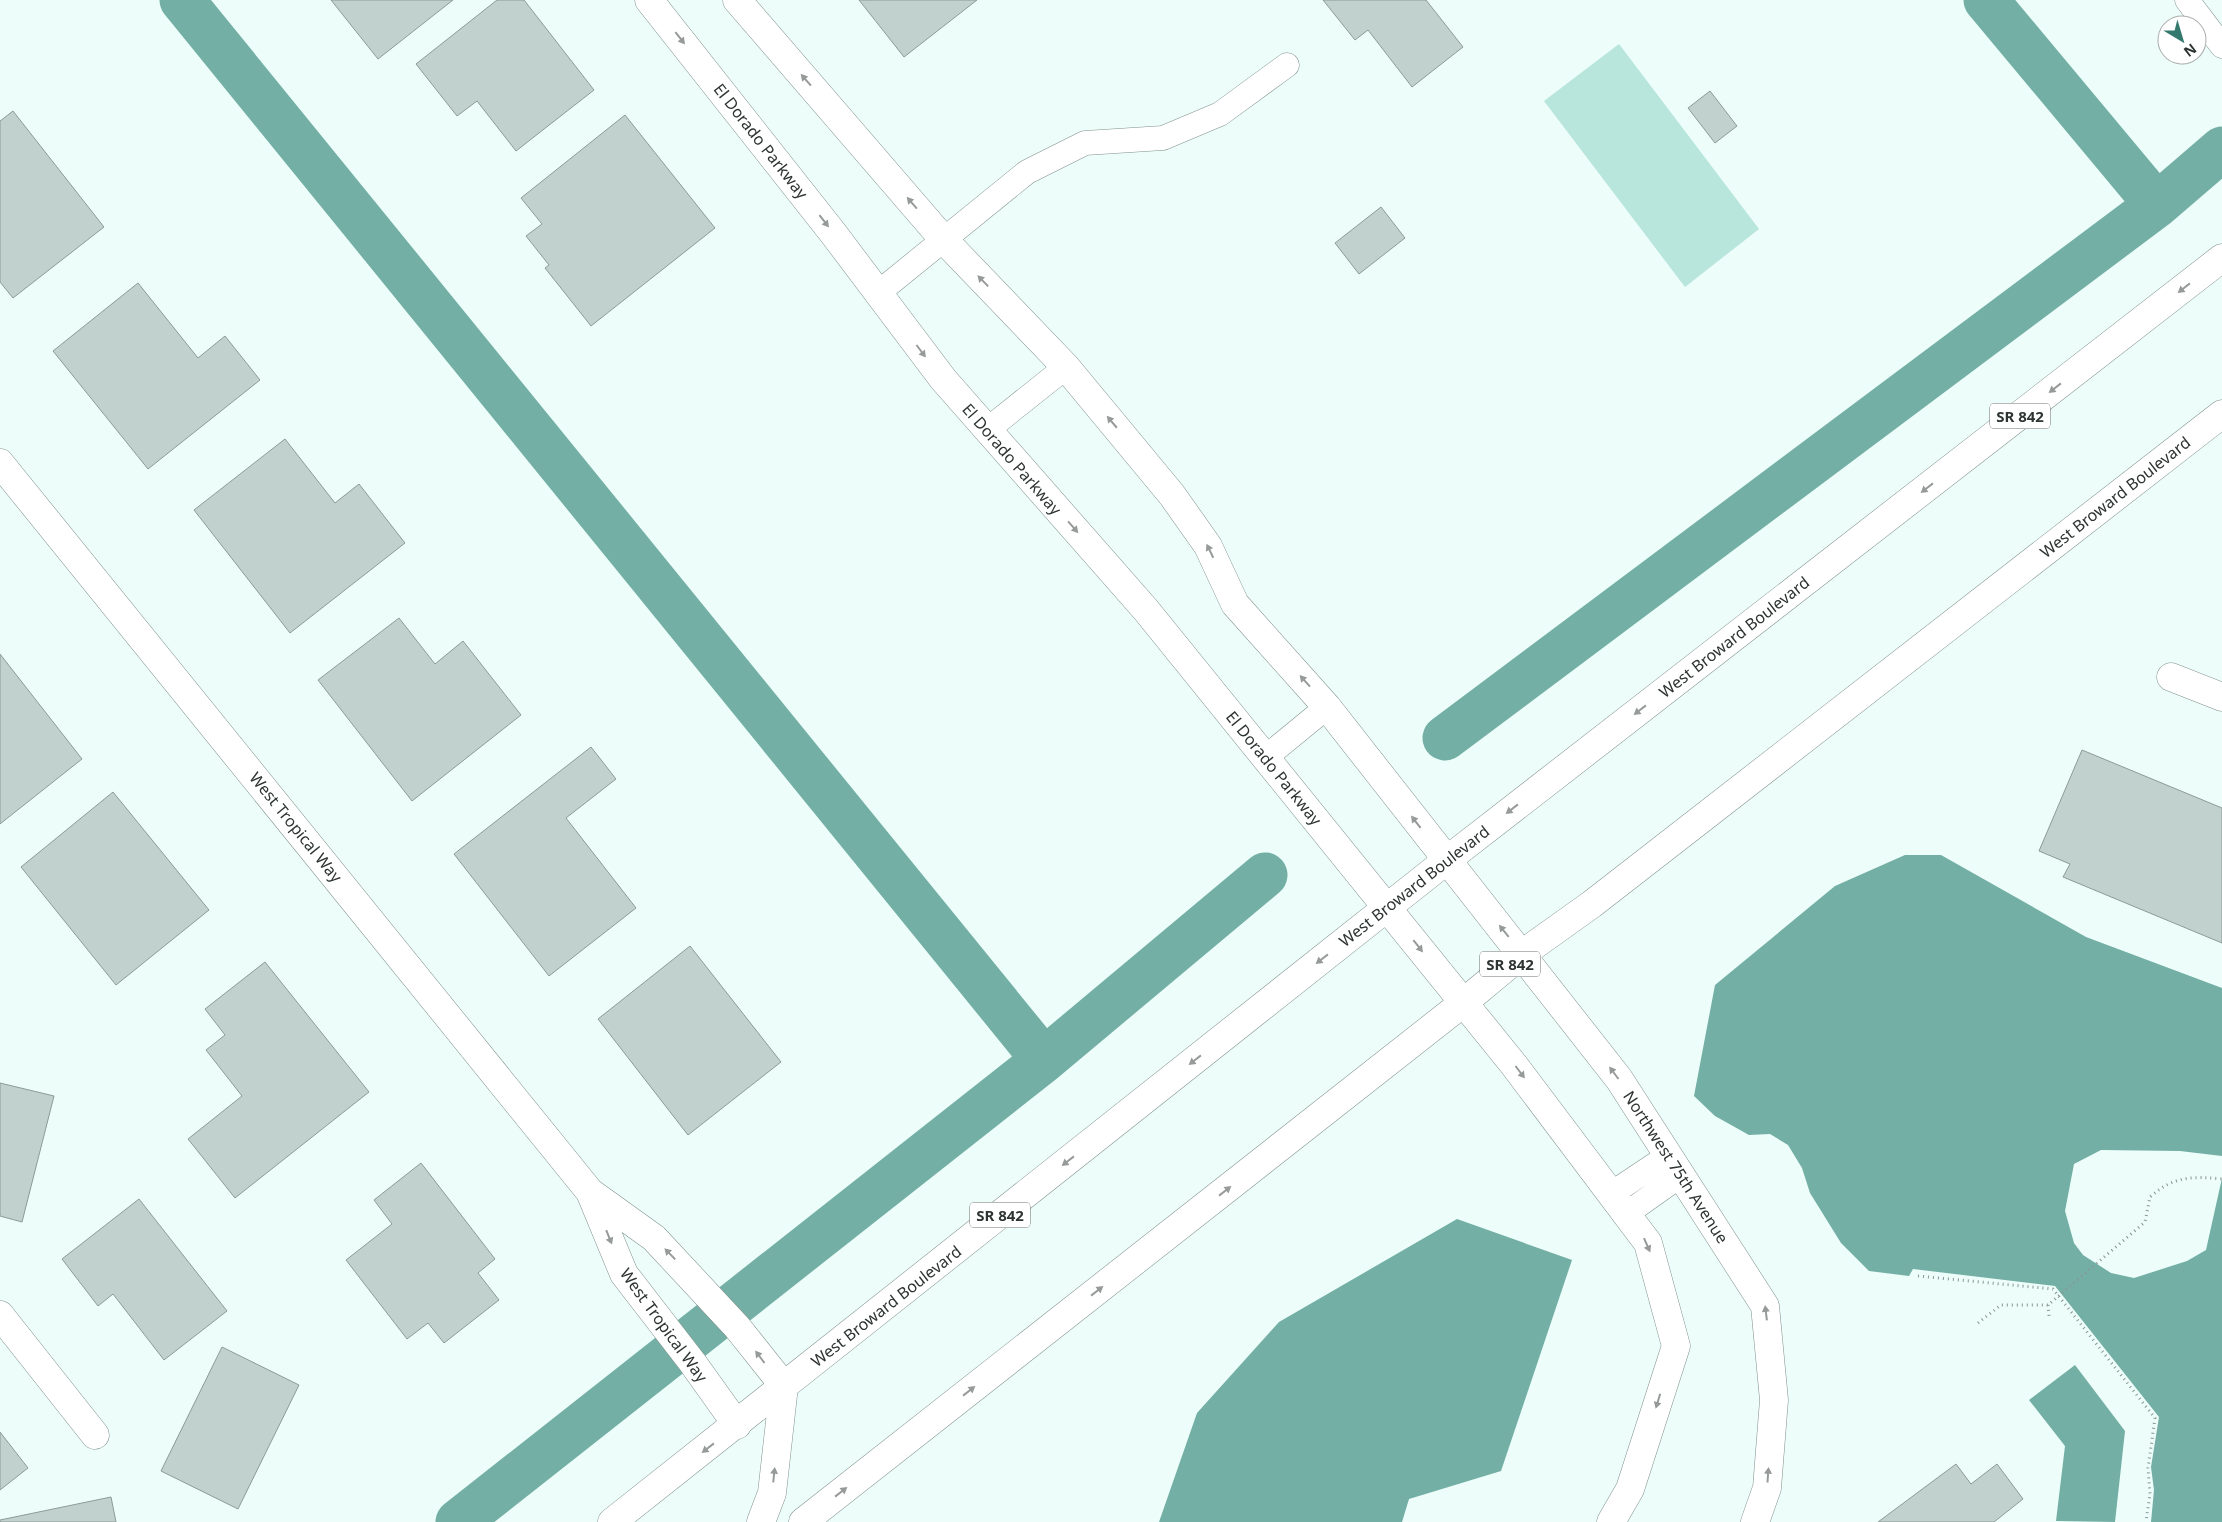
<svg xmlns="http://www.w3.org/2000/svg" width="2222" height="1522" font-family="'Noto Sans',sans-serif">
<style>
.green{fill:#b8e5dc}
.water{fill:#73afa4}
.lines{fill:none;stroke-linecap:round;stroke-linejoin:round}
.canal{stroke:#73afa4;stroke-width:45}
.building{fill:#c1d1ce;stroke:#8c9b98}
.service-casing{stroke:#82928e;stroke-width:25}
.minor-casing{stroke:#82928e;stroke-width:29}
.primary-casing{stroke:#82928e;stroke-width:29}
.path{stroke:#8a9694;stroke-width:3;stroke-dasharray:1 4;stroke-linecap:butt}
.service{stroke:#fff;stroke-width:24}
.minor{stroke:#fff;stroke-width:28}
.primary{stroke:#fff;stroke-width:28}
.oneway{fill:#969a98}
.labels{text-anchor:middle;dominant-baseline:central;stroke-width:4.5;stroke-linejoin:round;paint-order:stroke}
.shield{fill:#fff;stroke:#6c7170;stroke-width:1}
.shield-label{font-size:15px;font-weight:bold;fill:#2d3432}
.street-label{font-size:16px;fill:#2d3432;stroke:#fff}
</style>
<rect width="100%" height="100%" fill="#ecfdfa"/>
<path class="green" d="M 1619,44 L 1759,229 L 1685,287 L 1544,101 Z"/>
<path class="water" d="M 1905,855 L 1941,855 L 2086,937 L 2222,988 L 2222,1156 L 2180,1151 L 2101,1150 L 2074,1164 L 2065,1211 L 2074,1243 L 2083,1255 L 2111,1273 L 2134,1278 L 2187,1261 L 2206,1250 L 2222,1178 L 2222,1522 L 2151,1522 L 2154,1490 L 2151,1467 L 2159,1417 L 2055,1286 L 1913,1269 L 1909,1276 L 1869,1271 L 1841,1243 L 1810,1193 L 1802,1168 L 1788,1145 L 1770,1134 L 1749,1135 L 1715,1116 L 1694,1096 L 1715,985 L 1835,886 Z
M 1457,1219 L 1572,1260 L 1501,1471 L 1409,1499 L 1402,1522 L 1159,1522 L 1197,1413 L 1279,1322 Z
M 2075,1365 L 2125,1431 L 2115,1522 L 2056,1521 L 2065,1446 L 2029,1400 Z"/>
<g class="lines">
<path class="canal" d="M 182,0 L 1044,1060
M 1986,0 L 2157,205
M 1445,738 L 2157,205 L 2222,149
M 458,1522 L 1044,1060 L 1265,875"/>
</g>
<path class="building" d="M 331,0 L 453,0 L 378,59 Z
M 497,0 L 524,0 L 594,90 L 516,151 L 477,101 L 457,116 L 416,64 Z
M 859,0 L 977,0 L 904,57 Z
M 1323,0 L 1426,0 L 1463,47 L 1412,87 L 1368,30 L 1355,40 Z
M 1710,91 L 1737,126 L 1715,143 L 1688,108 Z
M 13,111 L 104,227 L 13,298 L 0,282 L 0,121 Z
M 625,115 L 715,228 L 591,326 L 545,268 L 549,265 L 526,236 L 542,224 L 521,198 Z
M 1381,207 L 1405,238 L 1359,274 L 1335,243 Z
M 138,283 L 198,358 L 225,336 L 260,380 L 148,469 L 53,351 Z
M 285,439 L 335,503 L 359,484 L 405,543 L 290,633 L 194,510 Z
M 399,618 L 435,664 L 463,641 L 521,715 L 412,801 L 318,680 Z
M 0,654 L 82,759 L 0,824 Z
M 591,747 L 616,779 L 566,818 L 636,908 L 549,976 L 454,854 Z
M 2082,750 L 2222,808 L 2222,943 L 2063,877 L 2070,864 L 2039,851 Z
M 113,792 L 209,910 L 116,985 L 21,867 Z
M 690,946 L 781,1062 L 688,1135 L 598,1019 Z
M 265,962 L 369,1092 L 235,1198 L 188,1139 L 242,1096 L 206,1050 L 225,1035 L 205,1009 Z
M 0,1083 L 54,1096 L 22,1222 L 0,1216 Z
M 421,1163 L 495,1259 L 478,1273 L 499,1300 L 444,1343 L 428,1323 L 407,1339 L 346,1260 L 392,1224 L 374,1200 Z
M 139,1199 L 227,1311 L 164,1360 L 113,1294 L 98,1306 L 62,1259 Z
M 222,1347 L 299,1385 L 238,1509 L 161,1471 Z
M 0,1432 L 28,1468 L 0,1490 Z
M 1956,1464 L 1971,1484 L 1997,1464 L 2023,1499 L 1994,1522 L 1878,1522 Z
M 111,1497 L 116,1522 L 0,1522 L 0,1520 Z"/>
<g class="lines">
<defs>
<path id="service" d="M 2187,0 L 2222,46
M 878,293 L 1027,172 L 1085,143 L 1163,138 L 1220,114 L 1287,65
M 987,430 L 1066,367
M 1266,757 L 1327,707
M 1611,1194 L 1668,1156
M 1626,1214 L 1681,1175"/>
<path id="minor" d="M 649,0 L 833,233 L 943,379 L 1146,610 L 1514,1065 L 1648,1243 L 1676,1346 L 1630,1489 L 1611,1522
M 737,0 L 944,240 L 1066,367 L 1172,495 L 1208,546 L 1235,604 L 1327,707 L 1619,1079 L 1765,1306 L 1774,1400 L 1767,1488 L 1755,1522
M 0,463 L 590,1192 L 654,1238 L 737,1327 L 784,1386
M 2171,677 L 2222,697
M 590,1192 L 624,1274 L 692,1362 L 737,1425
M 0,1315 L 95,1435"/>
<path id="primary" d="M 612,1522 L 1447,860 L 2222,258
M 761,1522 L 772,1493 L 784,1386
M 803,1522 L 1463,1003 L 1522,954 L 1592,904 L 2222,414"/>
</defs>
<use href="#service" class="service-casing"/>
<use href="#minor" class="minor-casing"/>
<use href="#primary" class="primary-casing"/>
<path class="path" d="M 1918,1276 L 2053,1289 L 2155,1418 L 2148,1468 L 2150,1494 L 2146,1522
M 2048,1305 L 2049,1316
M 1978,1323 L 2001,1305 L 2048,1305 L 2145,1222 L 2150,1197 C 2173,1176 2193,1176 2222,1179"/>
<use href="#service" class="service"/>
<use href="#minor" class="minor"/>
<use href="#primary" class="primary"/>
</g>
<defs><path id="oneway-solid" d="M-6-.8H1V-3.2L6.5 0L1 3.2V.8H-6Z" transform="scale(1.25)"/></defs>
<g class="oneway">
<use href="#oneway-solid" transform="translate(680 38) rotate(52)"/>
<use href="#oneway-solid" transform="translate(806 80) rotate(-131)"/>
<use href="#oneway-solid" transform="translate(912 203) rotate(-131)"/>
<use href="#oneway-solid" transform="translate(824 221) rotate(52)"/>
<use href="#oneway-solid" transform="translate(983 281) rotate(-134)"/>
<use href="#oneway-solid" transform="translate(2184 288) rotate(142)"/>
<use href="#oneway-solid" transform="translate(921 351) rotate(53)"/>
<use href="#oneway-solid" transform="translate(2055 388) rotate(142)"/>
<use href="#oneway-solid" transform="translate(1112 422) rotate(-130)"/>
<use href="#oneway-solid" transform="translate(1927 488) rotate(142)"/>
<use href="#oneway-solid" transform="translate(1073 527) rotate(49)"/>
<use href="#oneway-solid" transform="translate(1210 551) rotate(-116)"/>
<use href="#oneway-solid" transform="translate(1305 681) rotate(-132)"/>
<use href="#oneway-solid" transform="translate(1640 710) rotate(142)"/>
<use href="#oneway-solid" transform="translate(1512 809) rotate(142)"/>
<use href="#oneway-solid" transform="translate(1416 822) rotate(-128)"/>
<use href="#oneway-solid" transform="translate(1504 931) rotate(-129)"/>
<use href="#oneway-solid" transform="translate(1418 946) rotate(52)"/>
<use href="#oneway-solid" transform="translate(1322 959) rotate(142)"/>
<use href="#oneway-solid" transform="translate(1195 1060) rotate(142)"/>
<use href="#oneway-solid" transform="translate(1520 1072) rotate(53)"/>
<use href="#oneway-solid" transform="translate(1614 1073) rotate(-127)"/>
<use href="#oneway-solid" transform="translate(1068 1161) rotate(142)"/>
<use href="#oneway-solid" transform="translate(1225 1191) rotate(-38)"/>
<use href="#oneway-solid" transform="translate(609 1237) rotate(68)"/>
<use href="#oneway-solid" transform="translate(1647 1245) rotate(66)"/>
<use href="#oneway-solid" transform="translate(670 1254) rotate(-134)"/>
<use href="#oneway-solid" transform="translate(1097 1291) rotate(-38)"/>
<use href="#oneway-solid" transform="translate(1766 1313) rotate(-97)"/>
<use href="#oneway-solid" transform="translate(760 1357) rotate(-127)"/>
<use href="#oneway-solid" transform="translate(969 1391) rotate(-38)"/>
<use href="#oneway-solid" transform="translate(1658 1401) rotate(107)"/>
<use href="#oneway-solid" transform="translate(708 1448) rotate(142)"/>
<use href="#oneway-solid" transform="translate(774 1475) rotate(-84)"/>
<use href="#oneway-solid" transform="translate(1768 1475) rotate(-86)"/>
<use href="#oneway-solid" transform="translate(841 1492) rotate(-38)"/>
</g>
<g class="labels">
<g class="shield">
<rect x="1990" y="403.5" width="60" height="25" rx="4"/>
<rect x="1480" y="951.5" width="60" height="25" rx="4"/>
<rect x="970" y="1202.5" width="60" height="25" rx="4"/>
</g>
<g class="shield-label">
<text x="2020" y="416">SR 842</text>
<text x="1510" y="964">SR 842</text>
<text x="1000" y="1215">SR 842</text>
</g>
<g class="street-label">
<text transform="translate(761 141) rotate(52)">El Dorado Parkway</text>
<text transform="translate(1012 459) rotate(49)">El Dorado Parkway</text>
<text transform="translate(2115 497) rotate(-38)">West Broward Boulevard</text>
<text transform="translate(1734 637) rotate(-38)">West Broward Boulevard</text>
<text transform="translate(1274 768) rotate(51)">El Dorado Parkway</text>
<text transform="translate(296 827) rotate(51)">West Tropical Way</text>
<text transform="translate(1414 886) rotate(-38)">West Broward Boulevard</text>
<text transform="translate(1676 1167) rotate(57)">Northwest 75th Avenue</text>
<text transform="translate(886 1306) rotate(-38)">West Broward Boulevard</text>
<text transform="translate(664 1325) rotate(54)">West Tropical Way</text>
</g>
</g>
<g transform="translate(2182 40) rotate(142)"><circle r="24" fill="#ffffff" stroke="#abaead"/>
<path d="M0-4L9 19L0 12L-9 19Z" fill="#34796e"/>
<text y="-8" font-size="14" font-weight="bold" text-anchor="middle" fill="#2d3432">N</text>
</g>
</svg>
